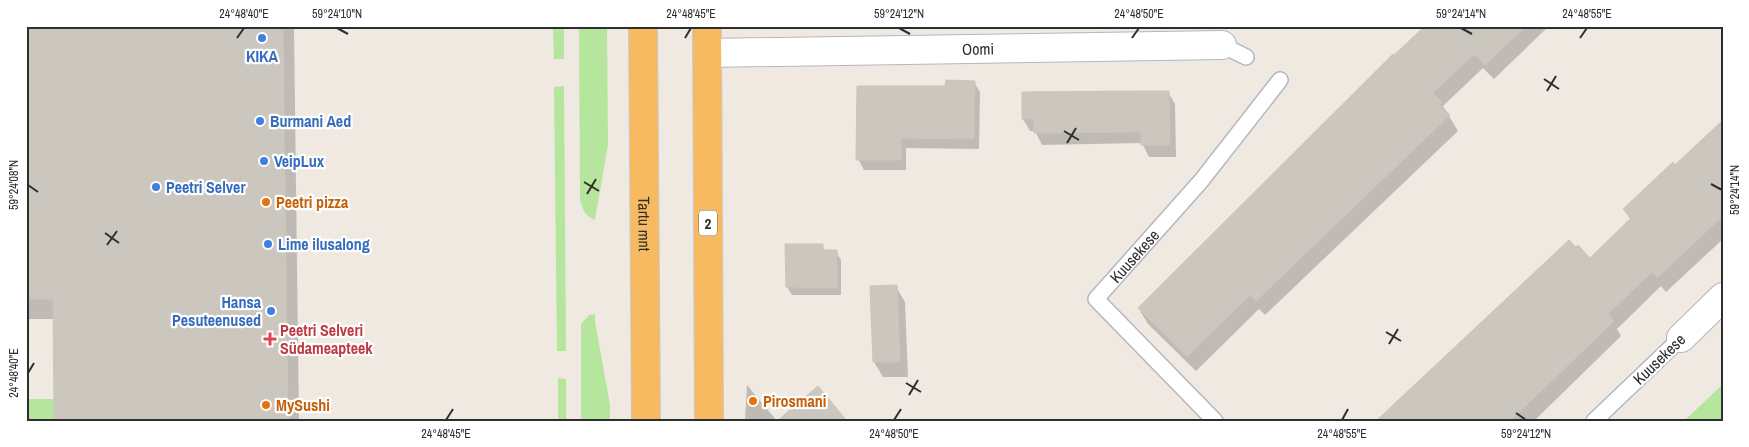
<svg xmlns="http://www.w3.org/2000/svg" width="1749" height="447" font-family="'Archivo Narrow',sans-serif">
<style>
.green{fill:#b6e59e}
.shadow{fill:#0003}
.building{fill:#cbc7bf;stroke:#cbc5ba}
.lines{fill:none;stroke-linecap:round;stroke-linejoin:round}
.service-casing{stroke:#b4b7c1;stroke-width:18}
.minor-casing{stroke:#b4b7c1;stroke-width:30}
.trunk-casing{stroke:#c9c9c9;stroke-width:30}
.service{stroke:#fff;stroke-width:15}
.minor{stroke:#fff;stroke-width:28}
.trunk{stroke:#f8ba60;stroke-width:28}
.ticks{fill:none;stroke:#2e2e2e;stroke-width:2}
.shop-dot{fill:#3f7fe0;stroke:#fff;stroke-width:2}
.food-dot{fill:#e8710a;stroke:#fff;stroke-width:2}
.health-dot{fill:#e0444e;stroke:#fff;stroke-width:2}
.labels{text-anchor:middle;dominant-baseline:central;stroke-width:4.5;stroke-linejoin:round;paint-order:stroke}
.shield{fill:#fff;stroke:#6d6d6d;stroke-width:1}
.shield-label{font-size:15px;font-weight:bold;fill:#2e2e2e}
.street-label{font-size:16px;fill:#2e2e2e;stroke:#fff}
.shop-label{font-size:16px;font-weight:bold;fill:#366cbe;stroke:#fff;text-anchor:start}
.food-label{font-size:16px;font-weight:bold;fill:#c56008;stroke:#fff;text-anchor:start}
.health-label{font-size:16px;font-weight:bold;fill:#be3a42;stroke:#fff;text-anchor:start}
.neatline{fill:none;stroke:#2e2e2e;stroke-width:2}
.ticks-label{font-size:12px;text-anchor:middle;fill:#2e2e2e}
</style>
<rect width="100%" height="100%" fill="#efe9e1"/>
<path class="green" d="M 553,26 L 564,26 L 564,59 L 554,59 Z
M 579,26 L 607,26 L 608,145 L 595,220 C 585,216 583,210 580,200 Z
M 564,86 L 566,351 L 557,351 L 554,87 Z
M 595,314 L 595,321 L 610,405 L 610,421 L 581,421 L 581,324 L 589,315 Z
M 558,378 L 566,379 L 566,421 L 558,421 Z
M 1723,384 L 1723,421 L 1684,421 Z
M 26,399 L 54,399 L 54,421 L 26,421 Z"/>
<path class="shadow" d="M 26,26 L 292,26 L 294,29 L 299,421 L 55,421 L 54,319 L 26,319 Z
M 1426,26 L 1549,26 L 1494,79 L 1483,68 L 1443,106 L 1458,131 L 1265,315 L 1259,309 L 1196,371 L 1148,324 L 1139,309 Z
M 974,82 L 980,92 L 979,149 L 906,148 L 906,170 L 864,170 L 858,159 L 947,88 Z
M 1168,92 L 1175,104 L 1176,157 L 1149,157 L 1142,143 L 1042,145 L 1035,131 L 1030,131 L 1023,119 Z
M 1723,121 L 1723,239 L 1666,292 L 1661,286 L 1617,329 L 1621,336 L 1534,421 L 1379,421 L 1590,259 L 1631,220 L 1624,210 L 1675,166 Z
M 786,245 L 822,245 L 826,252 L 836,252 L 841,260 L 841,295 L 792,295 L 787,287 Z
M 896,287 L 905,302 L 908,377 L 883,377 L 874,362 Z
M 747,385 L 777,421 L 745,421 Z"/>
<path class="building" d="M 26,26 L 283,26 L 288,421 L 54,421 L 53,299 L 26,299 Z
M 1425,26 L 1526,26 L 1485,65 L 1474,54 L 1433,93 L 1442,102 L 1439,104 L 1450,115 L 1256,301 L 1250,295 L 1187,357 L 1138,308 L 1393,54 L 1394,55 Z
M 946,80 L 975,81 L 974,139 L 901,138 L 901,160 L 856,160 L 857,86 L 945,86 Z
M 1140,91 L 1169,91 L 1170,145 L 1141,145 L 1141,132 L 1034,133 L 1034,119 L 1022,119 L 1022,92 Z
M 1723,120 L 1723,216 L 1657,278 L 1652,272 L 1608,314 L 1614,321 L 1510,421 L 1376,421 L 1569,240 L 1576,247 L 1578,245 L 1590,258 L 1631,218 L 1623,209 L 1673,162 L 1675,165 Z
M 785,244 L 823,244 L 823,250 L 837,250 L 837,288 L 786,287 Z
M 897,285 L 900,362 L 873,362 L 870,286 Z
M 818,386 L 847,421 L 777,421 Z"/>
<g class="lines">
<defs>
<g id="service">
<path d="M 1222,45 L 1246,57"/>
<path id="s1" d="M 1215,421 L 1096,299 L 1201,181 L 1280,80"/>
<path d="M 1594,421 L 1681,338"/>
</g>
<g id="minor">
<path id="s2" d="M 707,53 L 1222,45"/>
<path d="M 1681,338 L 1723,297"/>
</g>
<g id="trunk">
<path id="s3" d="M 643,26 L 646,421"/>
<path d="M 707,26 L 709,421"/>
</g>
</defs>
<use href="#service" class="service-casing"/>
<use href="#minor" class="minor-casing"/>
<use href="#trunk" class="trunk-casing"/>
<use href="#service" class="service"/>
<use href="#minor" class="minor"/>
<use href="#trunk" class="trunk"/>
</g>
<path class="ticks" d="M 337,28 L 348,34M 899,28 L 910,34M 1461,28 L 1472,34M 237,38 L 244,28M 685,38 L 691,28M 1132,38 L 1139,28M 1580,38 L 1587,28M 1544,79 L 1559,89M 1547,91 L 1556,76M 1064,131 L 1079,140M 1067,143 L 1076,128M 584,182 L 599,191M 1711,184 L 1722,190M 28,185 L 38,192M 587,194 L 596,179M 105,233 L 119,243M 107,245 L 117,231M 1386,332 L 1401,341M 1389,344 L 1398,329M 28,373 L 34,363M 906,383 L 921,392M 909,395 L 918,380M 1516,413 L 1526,420M 446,420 L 453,409M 894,420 L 901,409M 1342,420 L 1348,409"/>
<g class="shop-dot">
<circle cx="262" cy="38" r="5"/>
<circle cx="260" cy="121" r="5"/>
<circle cx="264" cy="161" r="5"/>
<circle cx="156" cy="187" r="5"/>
<circle cx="268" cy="244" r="5"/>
<circle cx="271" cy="311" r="5"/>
</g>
<g class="food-dot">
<circle cx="266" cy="202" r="5"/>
<circle cx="753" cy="401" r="5"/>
<circle cx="266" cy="405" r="5"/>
</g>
<path class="health-dot" d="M267.5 331.5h5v5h5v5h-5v5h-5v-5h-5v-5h5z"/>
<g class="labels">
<rect class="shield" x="699" y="210.5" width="18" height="25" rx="4"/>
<g class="shield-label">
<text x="708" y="223">2</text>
</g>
<g class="street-label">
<text stroke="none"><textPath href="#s2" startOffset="271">Oomi</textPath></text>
<text stroke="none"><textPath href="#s3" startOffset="198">Tartu mnt</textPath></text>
<text stroke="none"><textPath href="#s1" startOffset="228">Kuusekese</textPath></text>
<text transform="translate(1659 359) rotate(-44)">Kuusekese</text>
</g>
<g class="shop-label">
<text x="262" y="56" text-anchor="middle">KIKA</text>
<text x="270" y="121">Burmani Aed</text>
<text x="274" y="161">VeipLux</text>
<text x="166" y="187">Peetri Selver</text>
<text x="278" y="244">Lime ilusalong</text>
<text x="261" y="302" text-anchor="end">Hansa<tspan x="261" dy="18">Pesuteenused</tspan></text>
</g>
<g class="food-label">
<text x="276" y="202">Peetri pizza</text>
<text x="763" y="401">Pirosmani</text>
<text x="276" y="405">MySushi</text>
</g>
<g class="health-label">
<text x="280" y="330">Peetri Selveri<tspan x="280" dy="18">Südameapteek</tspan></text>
</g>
</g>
<rect width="1749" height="447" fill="none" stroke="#ffffff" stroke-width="55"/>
<rect x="28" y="28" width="1694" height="392" class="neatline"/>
<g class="ticks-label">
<text x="244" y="18">24°48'40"E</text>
<text x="337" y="18">59°24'10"N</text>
<text x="691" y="18">24°48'45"E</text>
<text x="899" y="18">59°24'12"N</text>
<text x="1139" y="18">24°48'50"E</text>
<text x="1461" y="18">59°24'14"N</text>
<text x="1587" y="18">24°48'55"E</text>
<text transform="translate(14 185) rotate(-90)" y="4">59°24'08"N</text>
<text transform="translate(1735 190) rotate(-90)" y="4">59°24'14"N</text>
<text transform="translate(14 373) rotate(-90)" y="4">24°48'40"E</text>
<text x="446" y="438">24°48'45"E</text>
<text x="894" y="438">24°48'50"E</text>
<text x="1342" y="438">24°48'55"E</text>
<text x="1526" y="438">59°24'12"N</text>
</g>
</svg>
